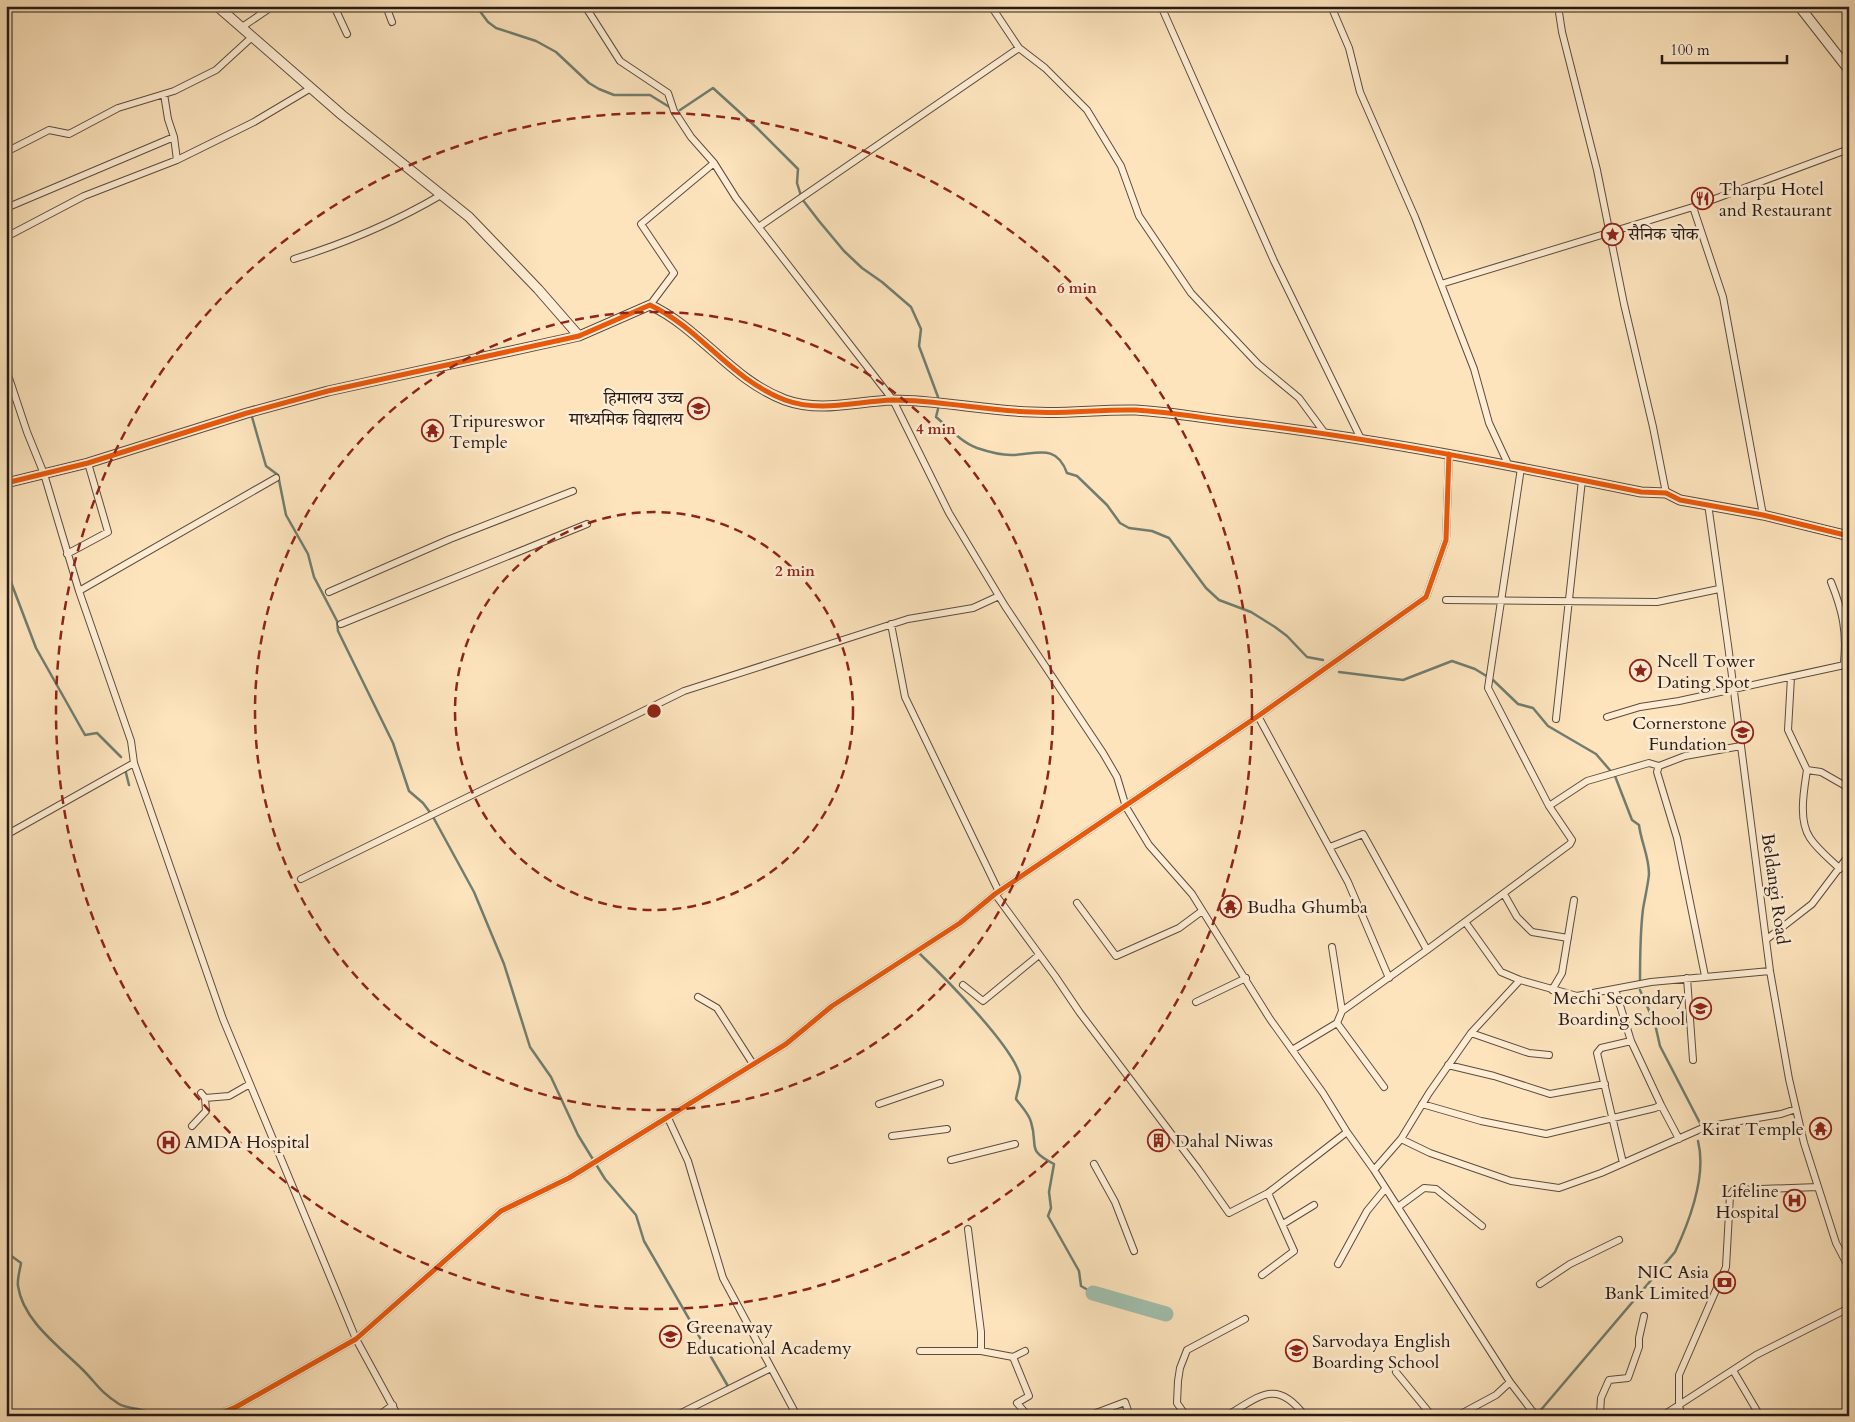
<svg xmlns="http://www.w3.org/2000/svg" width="1855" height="1422" font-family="Cardo,'Noto Serif Devanagari',serif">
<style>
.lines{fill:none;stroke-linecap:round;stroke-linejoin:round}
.stream{stroke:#707d70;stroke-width:2.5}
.river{stroke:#a0bfad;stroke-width:15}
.minor-casing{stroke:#5c4c3e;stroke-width:8}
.tertiary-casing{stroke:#5c4c3e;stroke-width:11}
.minor{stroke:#feedd4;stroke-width:6}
.tertiary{stroke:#feedd4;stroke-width:9}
.cycleway-casing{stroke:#feedd4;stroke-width:8}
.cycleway{stroke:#e8590c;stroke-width:5}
.ring{fill:none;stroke:#8f2418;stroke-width:2.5;stroke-dasharray:9 6}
.labels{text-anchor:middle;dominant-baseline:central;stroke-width:5;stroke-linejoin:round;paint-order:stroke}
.poi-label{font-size:18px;fill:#271a14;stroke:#feedd4;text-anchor:start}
.street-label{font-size:18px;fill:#271a14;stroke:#feedd4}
.centre{fill:#8f2418;stroke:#feedd4;stroke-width:2.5}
.ring-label{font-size:15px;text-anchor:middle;font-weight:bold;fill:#8f2418;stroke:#feedd4;stroke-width:5;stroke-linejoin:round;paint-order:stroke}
</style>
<rect width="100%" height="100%" fill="#fde4bd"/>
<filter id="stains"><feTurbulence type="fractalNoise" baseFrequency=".004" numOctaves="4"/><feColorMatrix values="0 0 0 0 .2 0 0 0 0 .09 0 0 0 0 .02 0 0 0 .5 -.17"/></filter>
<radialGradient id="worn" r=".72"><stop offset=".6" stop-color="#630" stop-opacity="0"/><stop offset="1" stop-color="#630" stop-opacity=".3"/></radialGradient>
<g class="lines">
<path class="stream" d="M 476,6 L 488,22 L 496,28 L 536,41 L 556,52 L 589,83 L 599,89 L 614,95 L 650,95 L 671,108
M 680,110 L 713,88 L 757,128 L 798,169 L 797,183 L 802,199 L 819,221 L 844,251 L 862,268 L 882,282 L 911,307 L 921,329 L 919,346 L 938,397
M 938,409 L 936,417 C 949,428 961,442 977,448 C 986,451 1001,455 1011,455 C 1035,455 1056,442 1067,473 L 1077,476 L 1107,505 L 1120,523 L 1129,528 L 1152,531 L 1169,538 L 1206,588 L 1219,600 L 1251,612 L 1275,627 L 1287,636 L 1307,657 L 1323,660
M 252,417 L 266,466 L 278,475 L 286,515 L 308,554 L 314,577 L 337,621 L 338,631 L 393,743 L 409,791 L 423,803 L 432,815 L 474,892 L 504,964 L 530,1047 L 551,1077 L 578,1135 L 605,1179 L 636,1215 L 644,1241 L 729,1388
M 6,569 L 36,648 L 85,735 L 97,733 L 121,757
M 1339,672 L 1403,680 L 1452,661 L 1475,669 L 1493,680 L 1518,704 L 1533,708 L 1548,726 L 1596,754 L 1615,776 L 1632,820 L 1639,825 C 1641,842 1649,856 1649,874 C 1648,885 1645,897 1643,909 C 1640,933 1640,958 1640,982
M 125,769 L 129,785
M 920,954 C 943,976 1014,1047 1020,1076 C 1021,1082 1017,1092 1016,1099 C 1021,1106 1029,1114 1031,1122 C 1039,1147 1025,1149 1054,1164 L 1049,1192 L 1051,1208 L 1048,1216 L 1079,1271 L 1081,1286 L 1093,1293
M 1640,990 L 1655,1024 L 1660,1046 L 1702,1127
M 6,1257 L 10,1255 L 21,1263 C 20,1270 17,1279 18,1286 C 23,1321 60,1347 83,1370 C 97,1384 100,1392 119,1404 C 129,1410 145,1407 154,1416
M 1540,1411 L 1675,1252 C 1690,1220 1707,1176 1698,1141"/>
<path class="river" d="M 1093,1293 L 1166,1314"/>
<defs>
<path id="minor" d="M 334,6 L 347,34
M 386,6 L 392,22
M 585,6 L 620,61 L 668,93 L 674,111 L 691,137 L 714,163 L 736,198 L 893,400 L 949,513 L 1005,606 L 1103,753 L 1117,777 L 1126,807 L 1149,845 L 1192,894 L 1270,1019 L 1323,1093 L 1347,1132
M 991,6 L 1019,48
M 1161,6 L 1274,261 L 1361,439
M 1331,6 L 1349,48 L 1360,92 L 1415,217 L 1474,369 L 1489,423 L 1509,466
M 1558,6 L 1562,32 L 1597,170 L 1624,304 L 1653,427 L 1666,493
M 242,27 L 273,6
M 6,152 L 49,130 L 69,134 L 118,108 L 174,91 L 216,70 L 252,37
M 177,160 L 254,122 L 311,88
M 1693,207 L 1723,297 L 1763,515
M 6,208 L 174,137 L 168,119 L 164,94
M 760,226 L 1019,48 L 1045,68 L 1087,110 L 1121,166 L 1139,216 L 1191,293 L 1258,364 L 1299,398 L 1324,432
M 6,237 L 84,196 L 177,160 L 174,137
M 294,259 C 346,243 395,222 441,195
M 1441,284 L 1693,207 L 1849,149
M 650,305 L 674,273 L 641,224 L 714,163
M 6,369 L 27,432 L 44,474 L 79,591 L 131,741 L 134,763 L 223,1019 L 356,1339 L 398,1416
M 1708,504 L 1728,645 L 1770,971 L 1789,1079 L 1804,1143 L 1836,1243 L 1849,1268
M 67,554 L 108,532 L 88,463
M 1831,582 C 1843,612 1847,631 1844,663
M 79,591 L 276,478
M 329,592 L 450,539 L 573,491
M 1446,600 L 1657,602 L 1719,589
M 341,624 L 587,524
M 891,624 L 905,697 L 999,892
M 1791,677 L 1788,730 L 1807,770 L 1821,772 L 1849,788
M 1258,716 L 1348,882 L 1389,978
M 1607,717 L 1640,707 L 1679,701 L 1849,664
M 1556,719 L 1582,480
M 1807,770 C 1804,790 1798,820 1810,838 C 1818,850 1831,860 1840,869
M 1549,806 L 1587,781 L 1649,763 L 1659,766
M 6,835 L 134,763
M 1330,847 L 1363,834 L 1427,950 L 1570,844 L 1572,840 L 1549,806 L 1488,688 L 1521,468
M 301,879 L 684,691 L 908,619 L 973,608 L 999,596
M 995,894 L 1055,976 L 1080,1013 L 1198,1169 L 1229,1213 L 1268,1193 L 1347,1132 L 1374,1170
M 1504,894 L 1517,917 L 1532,932 L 1568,938
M 1077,903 L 1116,956 L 1179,928 L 1202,911
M 1466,923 L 1501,972 L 1520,980
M 1767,939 L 1812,904 L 1849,855
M 1705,976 L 1677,838 L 1657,772 L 1659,766 L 1685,756 L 1741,746
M 1687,978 L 1693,1060
M 963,985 L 983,1001 L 1039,955
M 1615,989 L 1631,1041 L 1601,1048 L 1597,1053 L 1623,1163
M 1552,990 L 1562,973 L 1574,900
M 698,997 L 717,1008 L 753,1064
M 1196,1002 L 1246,978
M 1342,1011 L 1427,950
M 1337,1023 L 1384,1087
M 1471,1033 L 1529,1053 L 1549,1055
M 1292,1050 L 1337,1023 L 1342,1011 L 1332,947
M 1448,1065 L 1494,1076 L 1550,1094 L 1605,1084
M 201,1093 L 205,1098 L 229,1096 L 250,1084
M 879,1104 L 940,1083
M 1422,1104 L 1481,1121 L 1546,1134 L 1655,1108 L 1661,1105 L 1631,1041
M 1661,1105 L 1679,1139
M 668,1118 L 688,1161 L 723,1278 L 797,1416
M 192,1126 L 206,1111 L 205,1098
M 892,1136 L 947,1129
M 1401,1139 L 1429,1093 L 1471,1033 L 1520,980 L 1577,996 L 1651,982 L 1770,971
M 951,1160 L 1015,1144
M 1094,1164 L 1115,1202 L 1134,1251
M 1398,1207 L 1424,1188 L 1436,1189 L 1482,1226
M 1283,1224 L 1314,1205
M 968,1229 L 981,1332 L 981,1351
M 1338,1264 L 1367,1211 L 1385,1189
M 1262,1275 L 1294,1251 L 1268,1193
M 1540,1284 L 1570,1264 L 1619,1240
M 920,1351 L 981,1351 L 1013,1357
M 1025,1351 L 1013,1357 L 1029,1396 L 1017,1403 L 1028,1416
M 1396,1372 L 1432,1416
M 1734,1372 L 1760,1416
M 214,1416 L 236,1407 L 356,1339 L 501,1211 L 569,1178 L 786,1044 L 832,1006 L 960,923 L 995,894 L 1258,716 L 1426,597 L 1446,540 L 1449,454
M 378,1416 L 393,1405
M 675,1416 L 771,1368
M 1088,1416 L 1125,1402 L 1130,1416
M 1186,1416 L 1177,1403 L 1178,1381 L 1180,1368 L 1187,1350 L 1245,1319
M 1226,1416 C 1259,1397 1276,1377 1305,1416
M 1457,1416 L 1496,1395 L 1510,1382
M 1536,1416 L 1510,1382 L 1374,1170 L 1401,1139 L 1430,1153 L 1511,1181 L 1559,1188 L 1601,1173 L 1705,1127 L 1781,1114 L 1796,1109
M 1603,1416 L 1600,1413 L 1601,1398 L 1609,1380 L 1628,1378 L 1639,1347 L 1639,1338 L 1644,1316
M 1662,1416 L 1756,1355 L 1849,1308
M 1682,1416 L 1679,1406 L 1679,1375 L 1726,1267 L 1730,1195 L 1734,1190 L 1818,1187"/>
<path id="tertiary" d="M 217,6 L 342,115 L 469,217 L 538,289 L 579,336
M 1799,6 L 1849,70
M 6,483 L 88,463 L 247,413 L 328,391 L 579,336 L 650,305 C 701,329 730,379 785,400 C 821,413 857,401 893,400 C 939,400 986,411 1032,412 C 1067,414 1101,409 1136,410 C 1171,412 1208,419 1244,423 C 1378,439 1509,465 1641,492 L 1666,493 L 1680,500 L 1763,515 L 1849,536"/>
</defs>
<use href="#minor" class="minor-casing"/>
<use href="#tertiary" class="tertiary-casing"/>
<use href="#minor" class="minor"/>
<use href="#tertiary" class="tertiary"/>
<defs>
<path id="cycleway" d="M 6,483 L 88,463 L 247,413 L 328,391 L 579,336 L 650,305 C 701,329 730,379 785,400 C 821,413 857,401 893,400 C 939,400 986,411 1032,412 C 1067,414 1101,409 1136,410 C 1171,412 1208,419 1244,423 C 1378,439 1509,465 1641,492 L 1666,493 L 1680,500 L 1763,515 L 1849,536
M 214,1416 L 236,1407 L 356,1339 L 501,1211 L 569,1178 L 786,1044 L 832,1006 L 960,923 L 995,894 L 1258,716 L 1426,597 L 1446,540 L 1449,454"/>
</defs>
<use href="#cycleway" class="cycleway-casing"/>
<use href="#cycleway" class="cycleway"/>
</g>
<g class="ring">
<circle cx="654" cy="711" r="199"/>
<circle cx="654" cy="711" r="399"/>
<circle cx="654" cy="711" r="598"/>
</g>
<defs>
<symbol id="restaurant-ring" viewBox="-11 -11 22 22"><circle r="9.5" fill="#feedd4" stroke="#8f2418" stroke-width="1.5"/><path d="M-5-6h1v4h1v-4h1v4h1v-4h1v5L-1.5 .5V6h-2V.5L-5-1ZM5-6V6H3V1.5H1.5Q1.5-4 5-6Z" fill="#8f2418"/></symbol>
<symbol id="sight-ring" viewBox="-11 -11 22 22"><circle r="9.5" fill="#feedd4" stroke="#8f2418" stroke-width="1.5"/><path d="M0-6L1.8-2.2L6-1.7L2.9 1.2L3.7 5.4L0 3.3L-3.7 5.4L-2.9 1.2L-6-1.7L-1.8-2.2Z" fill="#8f2418"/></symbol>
<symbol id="school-ring" viewBox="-11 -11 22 22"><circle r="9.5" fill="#feedd4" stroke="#8f2418" stroke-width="1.5"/><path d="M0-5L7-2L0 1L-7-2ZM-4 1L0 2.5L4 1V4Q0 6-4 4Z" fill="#8f2418"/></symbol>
<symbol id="temple-ring" viewBox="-11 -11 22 22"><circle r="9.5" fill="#feedd4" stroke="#8f2418" stroke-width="1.5"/><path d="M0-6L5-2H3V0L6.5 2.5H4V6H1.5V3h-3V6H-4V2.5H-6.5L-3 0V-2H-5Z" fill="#8f2418"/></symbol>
<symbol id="building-ring" viewBox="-11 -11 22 22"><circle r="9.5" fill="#feedd4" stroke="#8f2418" stroke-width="1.5"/><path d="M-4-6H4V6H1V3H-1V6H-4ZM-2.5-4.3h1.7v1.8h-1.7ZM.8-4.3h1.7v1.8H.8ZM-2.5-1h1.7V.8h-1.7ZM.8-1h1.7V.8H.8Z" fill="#8f2418"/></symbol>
<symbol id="hospital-ring" viewBox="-11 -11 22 22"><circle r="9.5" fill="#feedd4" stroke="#8f2418" stroke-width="1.5"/><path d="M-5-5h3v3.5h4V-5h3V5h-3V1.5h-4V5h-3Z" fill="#8f2418"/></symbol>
<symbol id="bank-ring" viewBox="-11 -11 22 22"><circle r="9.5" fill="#feedd4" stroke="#8f2418" stroke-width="1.5"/><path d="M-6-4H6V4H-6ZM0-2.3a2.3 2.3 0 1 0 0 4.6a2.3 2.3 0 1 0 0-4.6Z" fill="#8f2418"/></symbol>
</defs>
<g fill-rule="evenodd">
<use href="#restaurant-ring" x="1690" y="186" width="25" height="25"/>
<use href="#sight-ring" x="1600" y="222" width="25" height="25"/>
<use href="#school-ring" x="686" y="396" width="25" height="25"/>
<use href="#temple-ring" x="420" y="418" width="25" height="25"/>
<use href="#sight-ring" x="1628" y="658" width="25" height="25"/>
<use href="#school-ring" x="1730" y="720" width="25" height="25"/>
<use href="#temple-ring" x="1218" y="894" width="25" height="25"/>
<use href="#school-ring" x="1688" y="996" width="25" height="25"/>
<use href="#temple-ring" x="1808" y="1116" width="25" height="25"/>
<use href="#building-ring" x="1146" y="1128" width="25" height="25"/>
<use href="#hospital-ring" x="156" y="1130" width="25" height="25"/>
<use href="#hospital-ring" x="1782" y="1188" width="25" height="25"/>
<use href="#bank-ring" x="1712" y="1270" width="25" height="25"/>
<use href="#school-ring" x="658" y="1324" width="25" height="25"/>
<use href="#school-ring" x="1284" y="1338" width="25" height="25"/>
</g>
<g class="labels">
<g class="poi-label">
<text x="1719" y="189">Tharpu Hotel<tspan x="1719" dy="21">and Restaurant</tspan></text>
<text x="1628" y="234">सैनिक चोक</text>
<text x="683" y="398" text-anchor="end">हिमालय उच्च<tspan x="683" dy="21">माध्यमिक विद्यालय</tspan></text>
<text x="449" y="421">Tripureswor<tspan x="449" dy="21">Temple</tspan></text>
<text x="1657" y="661">Ncell Tower<tspan x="1657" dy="21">Dating Spot</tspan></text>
<text x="1727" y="723" text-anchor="end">Cornerstone<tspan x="1727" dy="21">Fundation</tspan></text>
<text x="1247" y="907">Budha Ghumba</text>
<text x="1685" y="998" text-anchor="end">Mechi Secondary<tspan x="1685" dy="21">Boarding School</tspan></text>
<text x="1804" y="1129" text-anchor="end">Kirat Temple</text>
<text x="1175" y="1141">Dahal Niwas</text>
<text x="184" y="1142">AMDA Hospital</text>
<text x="1779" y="1191" text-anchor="end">Lifeline<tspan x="1779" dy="21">Hospital</tspan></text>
<text x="1709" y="1272" text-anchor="end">NIC Asia<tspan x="1709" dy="21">Bank Limited</tspan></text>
<text x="686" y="1327">Greenaway<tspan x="686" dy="21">Educational Academy</tspan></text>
<text x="1312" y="1341">Sarvodaya English<tspan x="1312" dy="21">Boarding School</tspan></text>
</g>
<g class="street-label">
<text transform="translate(1775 889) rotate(82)">Beldangi Road</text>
</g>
</g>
<circle cx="654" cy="711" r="8" class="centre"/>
<g class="ring-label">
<text x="1077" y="293">6 min</text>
<text x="936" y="434">4 min</text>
<text x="795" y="576">2 min</text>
</g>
<rect width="1855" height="1422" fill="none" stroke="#fde4bd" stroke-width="25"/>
<rect x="8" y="8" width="1840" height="1407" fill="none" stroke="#271a14" stroke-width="2.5"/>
<rect x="12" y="12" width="1830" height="1397" fill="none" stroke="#271a14"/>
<path d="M1662 55v8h125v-8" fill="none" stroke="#271a14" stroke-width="2.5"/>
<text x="1670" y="55" font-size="15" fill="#271a14" stroke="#feedd4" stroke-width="4" paint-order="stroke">100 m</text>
<rect width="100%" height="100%" filter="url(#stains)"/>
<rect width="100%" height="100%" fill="url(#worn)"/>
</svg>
